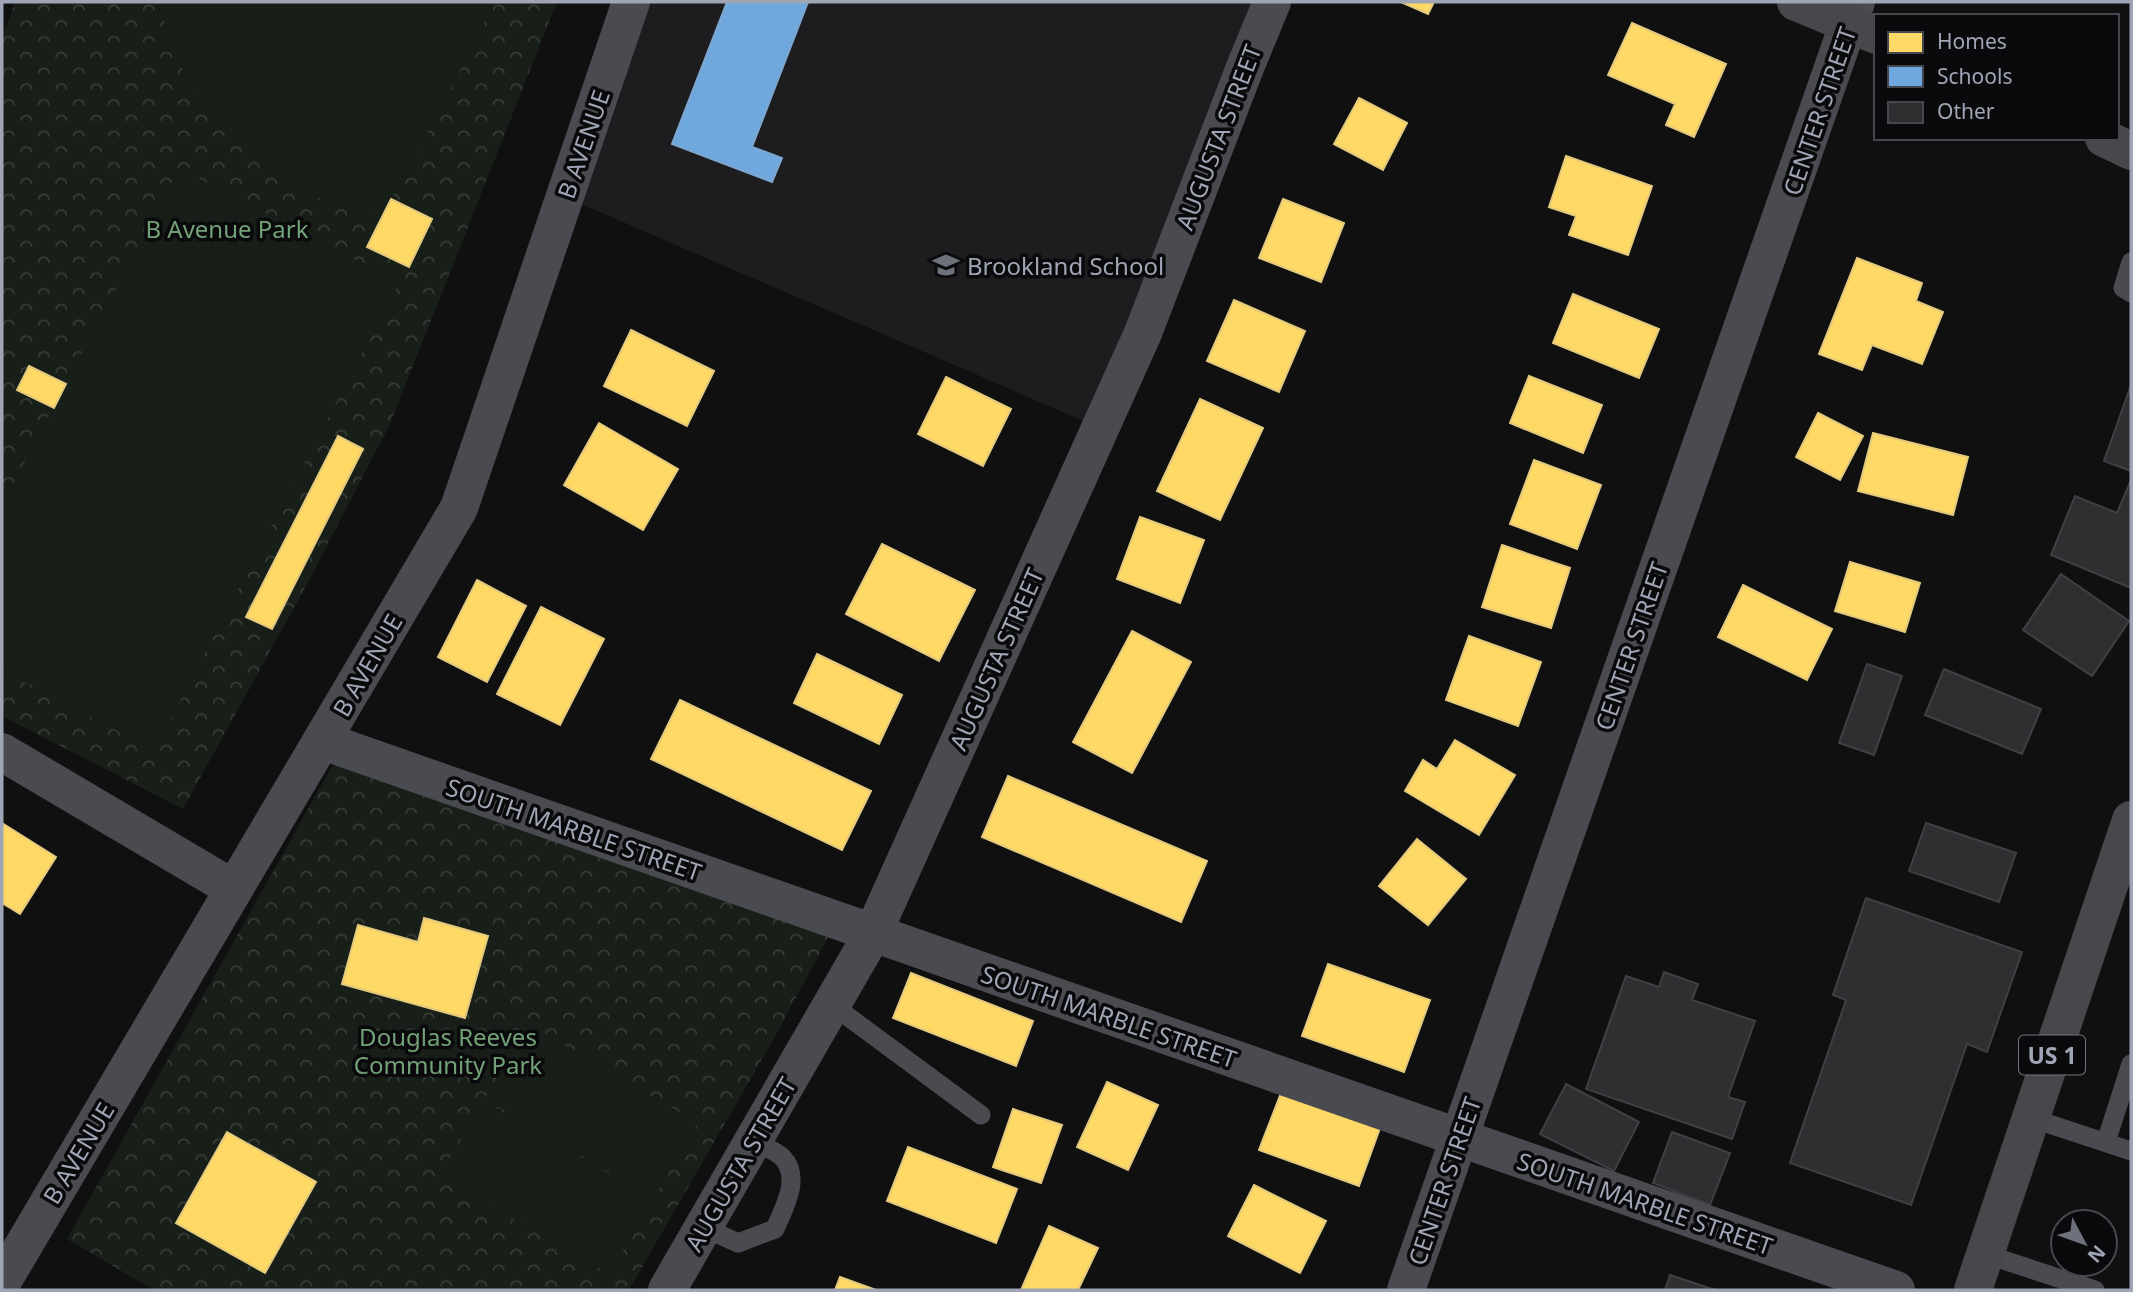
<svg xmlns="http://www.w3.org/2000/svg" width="2133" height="1292" font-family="'Noto Sans',sans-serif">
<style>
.built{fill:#1d1d1f}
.park{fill:url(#park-crowns)}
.pitch{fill:#181f19}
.homes{fill:#ffd966;stroke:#e2c97d;stroke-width:2}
.schools{fill:#6fa8dc;stroke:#7da7d0;stroke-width:2}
.building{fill:#2f2f31;stroke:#3e4044;stroke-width:2}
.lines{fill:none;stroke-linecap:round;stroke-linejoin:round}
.service{stroke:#4a4b50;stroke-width:19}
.minor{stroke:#4a4b50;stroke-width:38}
.primary{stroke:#47484b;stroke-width:38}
.labels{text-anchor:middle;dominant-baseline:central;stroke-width:7;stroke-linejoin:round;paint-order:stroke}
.shield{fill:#0a0a0c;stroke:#727682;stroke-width:2}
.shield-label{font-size:23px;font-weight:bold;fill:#9fa5b4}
.street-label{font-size:24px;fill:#9fa5b4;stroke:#0a0a0c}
.park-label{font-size:24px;fill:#73a177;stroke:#0a0a0c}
.poi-label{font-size:24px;fill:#9fa5b4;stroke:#0a0a0c;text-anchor:start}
</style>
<defs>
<pattern id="park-crowns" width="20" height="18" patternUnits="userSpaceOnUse" patternTransform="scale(1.75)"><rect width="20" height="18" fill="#181f19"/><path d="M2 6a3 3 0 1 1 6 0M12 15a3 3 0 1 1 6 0" fill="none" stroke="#363d38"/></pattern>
</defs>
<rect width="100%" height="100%" fill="#101010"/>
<path class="built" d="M 631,2 L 1272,2 L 1100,428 L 565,197 Z"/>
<path class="park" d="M 15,2 L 557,2 L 390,424 L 306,586 L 183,809 L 2,716 L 2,38 Z
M 342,761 L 831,932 L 777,1033 L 629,1290 L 154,1290 L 67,1239 L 331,768 Z"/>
<path class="pitch" d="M 157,2 L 492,2 L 481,31 L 381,218 L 341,206 L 283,184 L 231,138 L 184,72 Z
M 179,168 L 399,283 L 154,750 L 2,670 L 2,506 Z
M 529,1025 L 698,1123 L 654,1198 L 485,1099 Z
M 484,1101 L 653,1199 L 609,1274 L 440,1176 Z"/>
<path class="homes" d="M 1401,2 L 1434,2 L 1428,14 Z
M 1632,23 L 1726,64 L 1694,137 L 1666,125 L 1675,104 L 1608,75 Z
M 1359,98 L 1407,123 L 1383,170 L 1334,144 Z
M 1566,156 L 1652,186 L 1628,255 L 1569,235 L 1576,216 L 1549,207 Z
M 391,199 L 432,219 L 409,267 L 367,247 Z
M 1283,199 L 1344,223 L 1321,282 L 1259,258 Z
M 1857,258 L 1922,283 L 1916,301 L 1943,312 L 1922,364 L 1872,345 L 1862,370 L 1819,354 Z
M 1573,294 L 1659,329 L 1639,378 L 1553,343 Z
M 1234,300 L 1305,331 L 1279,392 L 1207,361 Z
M 631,330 L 714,371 L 687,426 L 604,386 Z
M 29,366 L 66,384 L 54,408 L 17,390 Z
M 1529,376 L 1602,405 L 1583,453 L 1510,423 Z
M 946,377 L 1011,409 L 983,466 L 918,434 Z
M 1200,399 L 1263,428 L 1220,520 L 1157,491 Z
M 1818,413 L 1863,436 L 1840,480 L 1796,457 Z
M 599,423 L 678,469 L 643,530 L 564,485 Z
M 1873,433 L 1968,457 L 1953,515 L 1858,491 Z
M 338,436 L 363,449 L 272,629 L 246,617 Z
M 1534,460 L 1601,485 L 1577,549 L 1510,524 Z
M 1140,517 L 1204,540 L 1180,603 L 1117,579 Z
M 882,544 L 975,590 L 939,661 L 846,614 Z
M 1502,545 L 1570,568 L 1551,628 L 1482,607 Z
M 1850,562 L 1920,583 L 1905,632 L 1835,611 Z
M 477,580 L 526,606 L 487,682 L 438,657 Z
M 1743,585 L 1832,629 L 1807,680 L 1718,637 Z
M 541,607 L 604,639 L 560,725 L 497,694 Z
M 1132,631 L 1191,662 L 1132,773 L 1073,742 Z
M 1469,636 L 1541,662 L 1518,726 L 1446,700 Z
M 817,654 L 902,695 L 879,744 L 794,703 Z
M 680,700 L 871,791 L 842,850 L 651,759 Z
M 1455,740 L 1515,775 L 1479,835 L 1405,791 L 1423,760 L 1437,769 Z
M 1008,776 L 1207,861 L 1181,922 L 982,837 Z
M 2,823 L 56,857 L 20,914 L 2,903 Z
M 1417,839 L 1466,879 L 1428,925 L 1379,886 Z
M 424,918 L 488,936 L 465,1018 L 342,984 L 358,925 L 418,942 Z
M 1328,964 L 1430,1000 L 1404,1072 L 1302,1036 Z
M 911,973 L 1033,1021 L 1016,1066 L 893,1018 Z
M 1107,1082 L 1158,1105 L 1128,1170 L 1077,1147 Z
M 1281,1093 L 1380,1128 L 1359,1186 L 1259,1150 Z
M 1013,1109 L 1062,1125 L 1041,1183 L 993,1167 Z
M 227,1132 L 316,1182 L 265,1273 L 176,1223 Z
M 908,1147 L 1017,1189 L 996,1243 L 887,1201 Z
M 1254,1185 L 1326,1221 L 1300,1273 L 1228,1236 Z
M 1049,1226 L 1098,1248 L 1078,1290 L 1021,1290 Z
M 840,1277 L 876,1290 L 835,1290 Z"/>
<path class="schools" d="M 727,2 L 808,2 L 752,147 L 782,158 L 772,182 L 672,144 Z"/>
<path class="building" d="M 2131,385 L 2131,471 L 2104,461 Z
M 2131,480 L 2131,588 L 2051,555 L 2075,496 L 2117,513 Z
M 2061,574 L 2129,621 L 2092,676 L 2023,630 Z
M 1867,664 L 1902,676 L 1874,755 L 1839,743 Z
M 1944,669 L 2041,709 L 2022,754 L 1925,715 Z
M 1926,823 L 2016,853 L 1999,902 L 1909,871 Z
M 1866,898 L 2022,952 L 1987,1052 L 1967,1044 L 1911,1205 L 1790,1163 L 1846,1000 L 1833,995 Z
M 1664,972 L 1698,984 L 1692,1000 L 1755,1021 L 1728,1097 L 1745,1102 L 1732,1139 L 1586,1089 L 1626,976 L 1659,987 Z
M 1566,1084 L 1639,1122 L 1614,1171 L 1540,1134 Z
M 1672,1132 L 1730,1153 L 1710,1205 L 1653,1183 Z
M 1670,1275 L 1715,1290 L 1665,1290 Z"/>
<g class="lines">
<path class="service" d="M 2131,262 L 2123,288 L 2131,293
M 831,1004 L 981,1115
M 2031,1118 L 2131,1151
M 2106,1142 L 2131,1064
M 703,1227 L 738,1243 L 775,1229 C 784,1208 802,1177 782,1157 C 775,1150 761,1146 753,1141
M 1985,1254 L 2095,1290"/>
<path class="minor" d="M 323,741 L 1896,1290
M 2,752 L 234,889
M 2,1282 L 459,508 L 631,2
M 667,1290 L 873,933 L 1143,333 L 1244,70 L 1272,2
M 1406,1290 L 1856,2"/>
<path class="primary" d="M 1796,2 L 1876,35
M 2104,138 L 2131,151
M 1973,1290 L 2131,820"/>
</g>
<defs>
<symbol id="school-bare" viewBox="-9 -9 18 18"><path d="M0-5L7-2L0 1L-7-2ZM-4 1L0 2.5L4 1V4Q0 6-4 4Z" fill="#6d717b" stroke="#0a0a0c" stroke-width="2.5" paint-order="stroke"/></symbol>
</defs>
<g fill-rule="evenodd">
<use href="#school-bare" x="927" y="246" width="38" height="38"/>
</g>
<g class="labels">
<rect class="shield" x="2019" y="1035.5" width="66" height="39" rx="5"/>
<g class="shield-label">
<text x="2052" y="1055">US 1</text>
</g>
<g class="street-label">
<text transform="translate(1819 111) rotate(-71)">CENTER STREET</text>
<text transform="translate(1218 137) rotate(-69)">AUGUSTA STREET</text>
<text transform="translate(583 144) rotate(-71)">B AVENUE</text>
<text transform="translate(1631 646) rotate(-71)">CENTER STREET</text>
<text transform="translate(996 659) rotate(-66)">AUGUSTA STREET</text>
<text transform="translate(367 665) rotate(-60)">B AVENUE</text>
<text transform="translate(574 829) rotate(19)">SOUTH MARBLE STREET</text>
<text transform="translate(1109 1016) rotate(19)">SOUTH MARBLE STREET</text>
<text transform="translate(78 1153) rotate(-59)">B AVENUE</text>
<text transform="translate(740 1164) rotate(-60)">AUGUSTA STREET</text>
<text transform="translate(1444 1181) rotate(-71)">CENTER STREET</text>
<text transform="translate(1645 1203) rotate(19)">SOUTH MARBLE STREET</text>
</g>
<g class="park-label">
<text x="227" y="228">B Avenue Park</text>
<text x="448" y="1036">Douglas Reeves<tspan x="448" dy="28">Community Park</tspan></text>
</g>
<g class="poi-label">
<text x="967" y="265">Brookland School</text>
</g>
</g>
<rect width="2133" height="1292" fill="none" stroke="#9fa5b4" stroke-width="7"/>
<rect x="1874" y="14" width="245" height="126" fill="#0a0a0c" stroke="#46484f" stroke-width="2"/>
<rect x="1888" y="32" width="35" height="21" fill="#ffd966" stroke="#46484f" stroke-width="2"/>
<text x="1937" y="49" font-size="21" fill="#9fa5b4">Homes</text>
<rect x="1888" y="66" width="35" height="21" fill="#6fa8dc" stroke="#46484f" stroke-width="2"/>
<text x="1937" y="84" font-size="21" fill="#9fa5b4">Schools</text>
<rect x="1888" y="102" width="35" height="21" fill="#2f2f31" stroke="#46484f" stroke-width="2"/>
<text x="1937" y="119" font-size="21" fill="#9fa5b4">Other</text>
<g transform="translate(2084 1243) rotate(131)"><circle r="33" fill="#0a0a0c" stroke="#46484f" stroke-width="2"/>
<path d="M0-5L12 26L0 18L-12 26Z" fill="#6d717b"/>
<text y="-10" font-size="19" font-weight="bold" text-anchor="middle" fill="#9fa5b4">N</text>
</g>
</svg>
